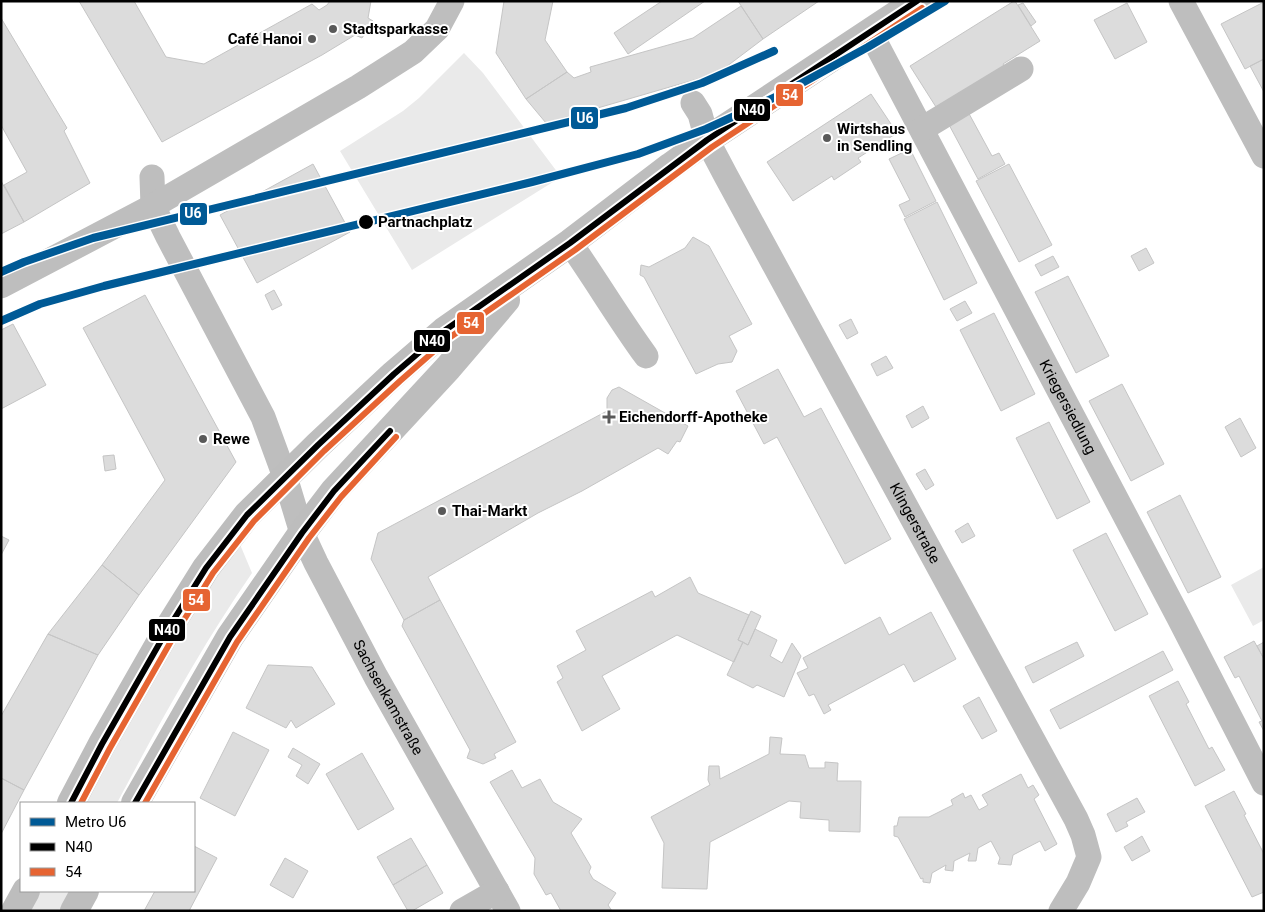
<svg xmlns="http://www.w3.org/2000/svg" width="1265" height="912" font-family="Roboto,sans-serif">
<style>
.green{fill:#eaeaea}
.building{fill:#dcdcdc;stroke:#c5c5c5}
.lines{fill:none;stroke-linecap:round;stroke-linejoin:round}
.minor{stroke:#bebebe;stroke-width:25}
.major{stroke:#bdbdbd;stroke-width:28}
.bus-1-casing{stroke:#fff;stroke-width:10}
.bus-2-casing{stroke:#fff;stroke-width:10}
.bus-1{stroke:#000;stroke-width:6}
.bus-2{stroke:#e66432;stroke-width:6}
.metro-1-casing{stroke:#fff;stroke-width:11}
.metro-1{stroke:#005a96;stroke-width:8}
.poi-dot{fill:#595959;stroke:#fff;stroke-width:2}
.stop-dot{fill:#000;stroke:#fff;stroke-width:2}
.labels{text-anchor:middle;dominant-baseline:central;stroke-width:4;stroke-linejoin:round;paint-order:stroke}
.poi-label{font-size:15px;font-weight:bold;fill:#000;stroke:#fff;text-anchor:start}
.stop-label{font-size:15px;font-weight:bold;fill:#000;stroke:#fff;text-anchor:start}
.street-label{font-size:15px;fill:#000;stroke:#fff}
.line-badge{stroke:#fff;stroke-width:2}
.badge-label{font-size:14px;text-anchor:middle;font-weight:bold;fill:#fff}
</style>
<rect width="100%" height="100%" fill="#fff"/>
<path class="green" d="M 464,53 L 483,73 L 561,177 L 412,270 L 340,151 L 403,111 L 419,98 Z
M 239,542 L 252,573 C 201,647 159,724 117,803 L 85,803 L 135,708 L 204,592 Z
M 1264,567 L 1264,620 L 1253,626 L 1231,585 Z
M 40,891 L 70,891 L 60,911 L 29,911 Z"/>
<path class="building" d="M 79,1 L 134,1 L 166,57 L 204,64 L 312,4 L 319,10 L 327,5 L 330,1 L 371,1 L 368,18 L 373,21 L 362,38 L 355,35 L 322,55 L 162,142 Z
M 504,1 L 553,1 L 545,40 L 567,72 L 526,99 L 496,53 Z
M 662,1 L 705,1 L 628,54 L 614,33 Z
M 738,1 L 819,1 L 763,39 Z
M 1014,1 L 1015,1 L 1040,41 L 1003,64 L 1005,67 L 936,107 L 910,66 Z
M 1264,2 L 1264,59 L 1245,69 L 1221,24 Z
M 1023,3 L 1036,22 L 1031,26 L 1018,5 Z
M 1127,3 L 1147,42 L 1115,59 L 1094,20 Z
M 741,6 L 763,39 L 718,73 L 546,123 L 526,99 L 567,72 L 574,78 L 591,72 L 590,67 L 693,38 Z
M 1,18 L 67,128 L 64,131 L 90,183 L 24,222 L 4,185 L 27,172 L 1,125 Z
M 1264,59 L 1264,92 L 1250,66 Z
M 871,94 L 897,133 L 858,158 L 861,162 L 834,180 L 832,176 L 793,201 L 767,162 Z
M 967,110 L 992,156 L 999,153 L 1005,164 L 978,179 L 947,121 Z
M 910,149 L 936,201 L 905,217 L 899,205 L 910,200 L 889,159 Z
M 313,164 L 350,232 L 257,283 L 220,215 Z
M 1009,164 L 1052,245 L 1019,262 L 976,181 Z
M 1,181 L 24,222 L 1,234 Z
M 937,202 L 977,283 L 944,300 L 904,219 Z
M 693,237 L 709,246 L 752,324 L 729,336 L 737,351 L 732,362 L 718,364 L 696,374 L 644,277 L 640,275 L 641,265 L 649,267 L 685,248 Z
M 1146,248 L 1154,263 L 1139,271 L 1131,256 Z
M 1053,256 L 1059,267 L 1041,276 L 1035,265 Z
M 1068,276 L 1109,356 L 1076,373 L 1035,292 Z
M 274,290 L 282,305 L 272,310 L 265,295 Z
M 145,295 L 236,462 L 139,595 L 102,565 L 165,480 L 83,328 Z
M 965,301 L 972,313 L 957,321 L 950,309 Z
M 994,313 L 1035,394 L 1001,411 L 960,330 Z
M 851,319 L 858,333 L 847,339 L 839,325 Z
M 13,324 L 46,385 L 1,409 L 1,330 Z
M 886,356 L 893,368 L 877,376 L 871,364 Z
M 778,369 L 804,417 L 821,408 L 891,539 L 845,564 L 777,437 L 764,444 L 736,391 Z
M 1122,384 L 1164,464 L 1131,481 L 1089,401 Z
M 619,387 L 688,426 L 680,442 L 677,441 L 668,454 L 658,448 L 582,491 L 538,513 L 428,577 L 440,600 L 404,620 L 371,559 L 378,533 L 607,411 L 607,398 L 612,390 Z
M 923,406 L 929,418 L 912,428 L 906,416 Z
M 1240,418 L 1256,448 L 1241,457 L 1225,427 Z
M 1049,422 L 1090,502 L 1057,519 L 1016,438 Z
M 114,455 L 116,469 L 105,471 L 103,456 Z
M 925,469 L 934,485 L 926,490 L 916,474 Z
M 1180,495 L 1221,577 L 1188,593 L 1147,512 Z
M 968,523 L 975,536 L 962,543 L 955,531 Z
M 1106,533 L 1148,614 L 1115,631 L 1073,550 Z
M 1,536 L 9,540 L 1,555 Z
M 102,565 L 139,595 L 98,655 L 48,634 Z
M 690,577 L 698,593 L 749,615 L 738,640 L 743,642 L 734,662 L 677,635 L 602,676 L 620,709 L 582,731 L 557,682 L 563,678 L 557,666 L 586,650 L 576,631 L 652,591 L 655,597 Z
M 440,600 L 516,742 L 494,754 L 496,758 L 483,764 L 467,758 L 470,750 L 402,626 L 404,620 Z
M 751,611 L 761,616 L 748,645 L 738,640 Z
M 931,612 L 956,659 L 914,682 L 904,664 L 828,705 L 831,710 L 824,714 L 814,694 L 809,696 L 797,673 L 808,668 L 803,658 L 880,617 L 889,635 Z
M 755,629 L 777,640 L 770,656 L 782,663 L 792,643 L 801,656 L 784,697 L 757,685 L 753,688 L 727,675 L 743,642 L 748,645 Z
M 48,634 L 98,655 L 24,790 L 1,778 L 1,716 Z
M 1254,641 L 1264,659 L 1264,731 L 1259,722 L 1262,721 L 1239,676 L 1235,678 L 1224,657 Z
M 1077,642 L 1084,656 L 1033,683 L 1025,667 Z
M 1264,642 L 1264,659 L 1257,646 Z
M 1163,651 L 1173,670 L 1060,729 L 1050,710 Z
M 268,665 L 312,667 L 335,704 L 296,728 L 291,720 L 286,728 L 246,708 Z
M 1178,681 L 1189,702 L 1186,704 L 1209,749 L 1212,747 L 1225,770 L 1195,786 L 1149,696 Z
M 979,697 L 997,731 L 982,739 L 963,706 Z
M 233,732 L 269,750 L 235,816 L 200,798 Z
M 770,737 L 782,738 L 780,754 L 805,755 L 809,768 L 825,768 L 825,762 L 838,763 L 837,781 L 861,781 L 860,832 L 829,831 L 829,820 L 800,818 L 801,802 L 789,801 L 710,842 L 707,889 L 662,888 L 664,843 L 651,817 L 710,785 L 708,780 L 709,766 L 719,766 L 720,779 L 769,754 Z
M 293,748 L 320,764 L 308,784 L 296,776 L 302,765 L 288,757 Z
M 362,753 L 394,809 L 358,830 L 326,774 Z
M 512,770 L 522,788 L 540,779 L 553,802 L 582,819 L 571,833 L 591,867 L 589,872 L 593,879 L 616,893 L 608,905 L 612,911 L 561,911 L 551,893 L 546,895 L 534,874 L 535,858 L 490,782 Z
M 1021,774 L 1028,788 L 1033,785 L 1039,795 L 1034,799 L 1057,844 L 1045,851 L 1040,841 L 1013,855 L 1011,865 L 998,864 L 1000,858 L 991,841 L 978,848 L 976,861 L 968,861 L 970,853 L 954,861 L 953,871 L 945,870 L 946,865 L 932,873 L 930,883 L 923,882 L 923,878 L 921,879 L 898,837 L 894,836 L 894,826 L 897,826 L 899,817 L 929,817 L 953,805 L 951,800 L 963,793 L 965,798 L 971,795 L 979,810 L 988,805 L 982,795 Z
M 1,778 L 24,790 L 1,834 Z
M 1234,791 L 1246,814 L 1244,815 L 1264,854 L 1264,892 L 1252,897 L 1205,806 Z
M 1137,798 L 1145,812 L 1126,822 L 1128,826 L 1116,832 L 1107,814 Z
M 1142,836 L 1150,851 L 1132,861 L 1124,847 Z
M 411,838 L 427,865 L 393,885 L 377,857 Z
M 194,846 L 217,858 L 189,911 L 144,911 L 155,891 L 194,891 Z
M 285,858 L 308,871 L 293,898 L 270,885 Z
M 427,865 L 443,893 L 412,911 L 408,911 L 393,885 Z"/>
<g class="lines">
<g class="minor">
<path d="M 1181,1 L 1264,156"/>
<path id="s1" d="M 870,32 L 1179,618 L 1264,783"/>
<path id="s2" d="M 693,103 L 700,114 L 707,140 L 726,176 L 1076,819 L 1083,835 L 1089,857 L 1078,883 L 1061,911"/>
<path d="M 922,129 L 1021,69"/>
<path id="s3" d="M 152,177 L 153,206 L 168,237 L 263,417 L 285,477 L 302,533 L 316,563 L 376,677 L 508,911"/>
<path d="M 570,243 C 596,280 619,319 646,356"/>
<path d="M 1,286 L 153,206 L 358,87 L 413,52 L 437,29 L 452,1"/>
<path d="M 462,911 L 497,891"/>
</g>
<path class="major" d="M 71,803 L 102,744 L 166,632 L 206,568 L 247,515 L 318,445 L 394,374 L 444,331 L 570,243 L 671,166 L 707,140 L 917,1
M 135,803 L 230,637 L 302,533 L 334,491 L 448,368 L 506,300
M 15,911 L 26,891
M 74,911 L 85,891"/>
<defs>
<path id="bus-1" d="M 71,803 L 102,744 L 166,632 L 206,568 L 247,515 L 318,445 L 394,374 L 444,331 L 570,243 L 707,140 L 917,1
M 135,803 L 230,637 L 302,533 L 334,491 L 390,431"/>
<path id="bus-2" d="M 81,803 L 110,748 L 174,636 L 213,573 L 254,521 L 324,451 L 400,381 L 449,338 L 575,250 L 712,147 L 922,8
M 145,803 L 237,642 L 309,538 L 341,497 L 396,437"/>
</defs>
<use href="#bus-1" class="bus-1-casing"/>
<use href="#bus-2" class="bus-2-casing"/>
<use href="#bus-1" class="bus-1"/>
<use href="#bus-2" class="bus-2"/>
<defs>
<path id="metro-1" d="M 1,272 L 24,262 L 93,238 L 626,108 L 702,83 L 774,51
M 1,321 L 40,304 L 104,286 L 532,182 L 638,154 L 706,129 L 782,94 L 868,47 L 945,1"/>
</defs>
<use href="#metro-1" class="metro-1-casing"/>
<use href="#metro-1" class="metro-1"/>
</g>
<g class="poi-dot">
<circle cx="333" cy="29" r="5"/>
<circle cx="312" cy="39" r="5"/>
<circle cx="827" cy="138" r="5"/>
<path d="M606.5 409.5h5v5h5v5h-5v5h-5v-5h-5v-5h5z"/>
<circle cx="203" cy="439" r="5"/>
<circle cx="442" cy="511" r="5"/>
</g>
<circle class="stop-dot" cx="366" cy="222" r="8"/>
<g class="labels">
<g class="poi-label">
<text x="343" y="29">Stadtsparkasse</text>
<text x="302" y="39" text-anchor="end">Café Hanoi</text>
<text x="837" y="129">Wirtshaus<tspan x="837" dy="17">in Sendling</tspan></text>
<text x="619" y="417">Eichendorff-Apotheke</text>
<text x="213" y="439">Rewe</text>
<text x="452" y="511">Thai-Markt</text>
</g>
<g class="stop-label">
<text x="378" y="222">Partnachplatz</text>
</g>
<g class="street-label">
<text stroke="none"><textPath href="#s1" startOffset="424">Kriegersiedlung</textPath></text>
<text stroke="none"><textPath href="#s2" startOffset="476">Klingerstraße</textPath></text>
<text stroke="none"><textPath href="#s3" startOffset="575">Sachsenkamstraße</textPath></text>
</g>
</g>
<g class="line-badge">
<rect x="775" y="83" width="29" height="24" rx="5" fill="#e66432"/>
<rect x="733" y="98" width="38" height="24" rx="5" fill="#000"/>
<rect x="570" y="106" width="29" height="24" rx="5" fill="#005a96"/>
<rect x="179" y="202" width="29" height="24" rx="5" fill="#005a96"/>
<rect x="456" y="311" width="29" height="24" rx="5" fill="#e66432"/>
<rect x="413" y="329" width="38" height="24" rx="5" fill="#000"/>
<rect x="182" y="588" width="29" height="24" rx="5" fill="#e66432"/>
<rect x="148" y="618" width="38" height="24" rx="5" fill="#000"/>
</g>
<g class="badge-label">
<text x="790" y="100">54</text>
<text x="752" y="115">N40</text>
<text x="585" y="123">U6</text>
<text x="193" y="218">U6</text>
<text x="471" y="328">54</text>
<text x="432" y="346">N40</text>
<text x="196" y="605">54</text>
<text x="167" y="635">N40</text>
</g>
<rect width="1265" height="912" fill="none" stroke="#000000" stroke-width="5"/>
<rect x="20" y="802" width="175" height="90" fill="#ffffff" stroke="#999999"/>
<rect x="30" y="818" width="25" height="8" fill="#005a96" stroke="#999999"/>
<text x="65" y="827" font-size="15" fill="#000000">Metro U6</text>
<rect x="30" y="843" width="25" height="8" fill="#000000" stroke="#999999"/>
<text x="65" y="852" font-size="15" fill="#000000">N40</text>
<rect x="30" y="868" width="25" height="8" fill="#e66432" stroke="#999999"/>
<text x="65" y="877" font-size="15" fill="#000000">54</text>
</svg>
